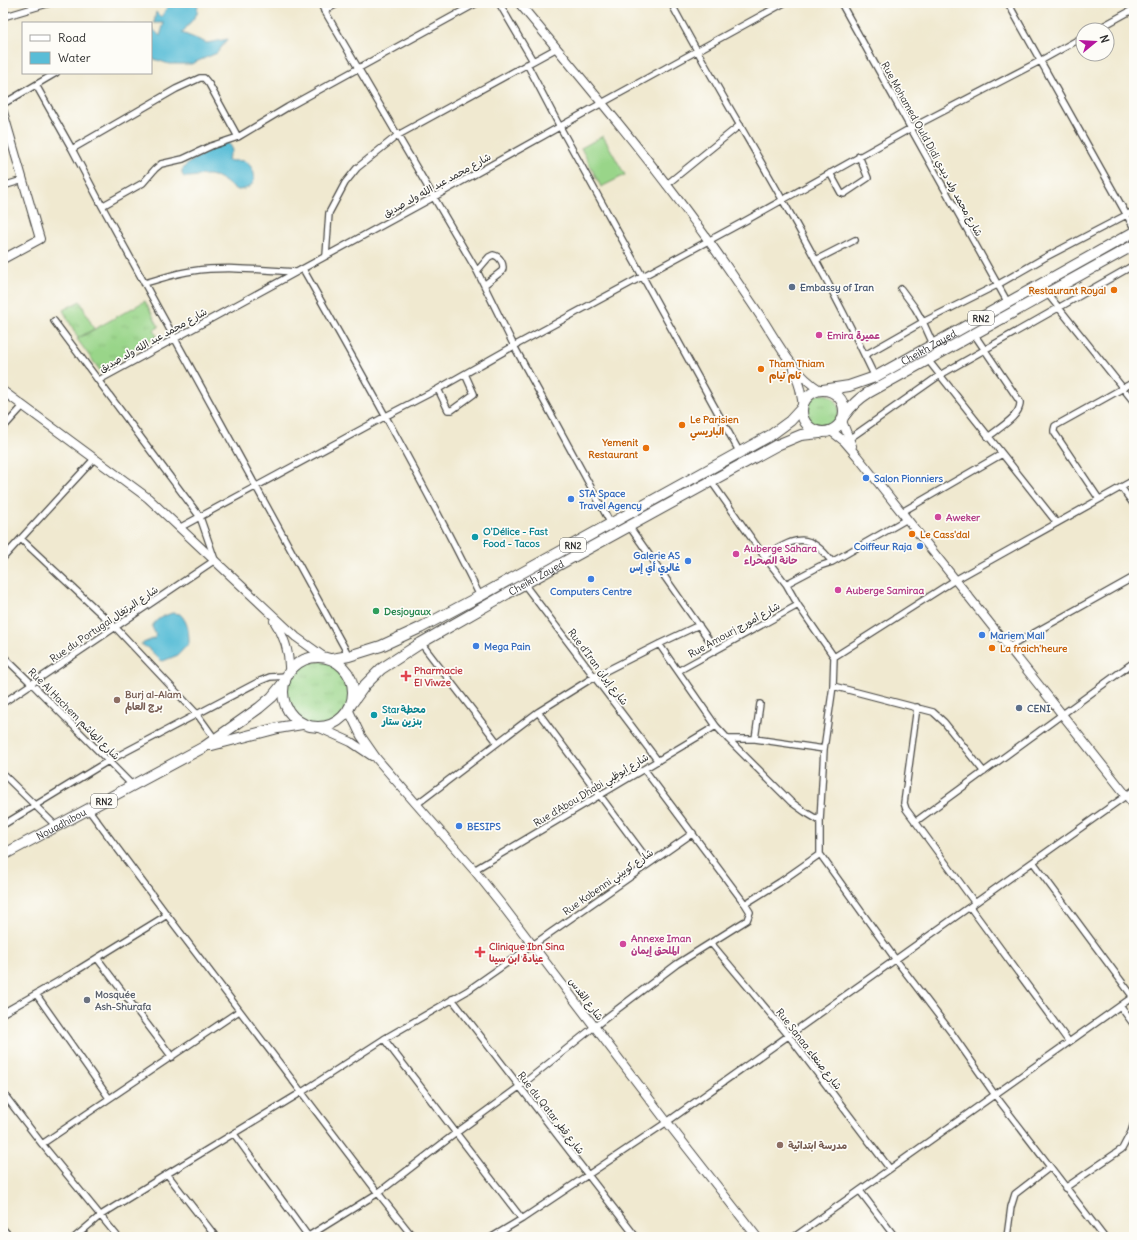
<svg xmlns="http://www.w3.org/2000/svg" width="1137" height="1240" font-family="Delius,'Playpen Sans Arabic',sans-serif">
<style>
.grass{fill:url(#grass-tufts);stroke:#62805a}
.garden{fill:#99d589;stroke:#62805a}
.water{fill:#59bdd7;stroke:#427481}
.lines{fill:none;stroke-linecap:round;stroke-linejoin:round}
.street-casing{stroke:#494844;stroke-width:8}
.secondary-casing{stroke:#494844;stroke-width:10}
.highway-casing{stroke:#494844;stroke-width:12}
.street{stroke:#fff;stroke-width:5.5}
.secondary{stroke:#fff;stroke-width:8}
.highway{stroke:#fff;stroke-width:10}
.service-dot{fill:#5c6f8a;stroke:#fdfcf7;stroke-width:1.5}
.food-dot{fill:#e8710a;stroke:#fdfcf7;stroke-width:1.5}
.hotel-dot{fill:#d1479c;stroke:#fdfcf7;stroke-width:1.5}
.shop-dot{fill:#3f7fe0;stroke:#fdfcf7;stroke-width:1.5}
.culture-dot{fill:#0f9aa8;stroke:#fdfcf7;stroke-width:1.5}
.leisure-dot{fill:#2e9e5b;stroke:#fdfcf7;stroke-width:1.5}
.health-dot{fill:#e0444e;stroke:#fdfcf7;stroke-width:1.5}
.education-dot{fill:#8d6e63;stroke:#fdfcf7;stroke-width:1.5}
.worship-dot{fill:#6b7280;stroke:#fdfcf7;stroke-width:1.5}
.labels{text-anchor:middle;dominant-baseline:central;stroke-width:3.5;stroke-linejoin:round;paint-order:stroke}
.shield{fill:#fdfcf7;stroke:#6a6a68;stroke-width:1}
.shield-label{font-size:9px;font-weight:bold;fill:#2b2b2b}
.street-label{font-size:10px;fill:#2b2b2b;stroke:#fdfcf7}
.service-label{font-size:10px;font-weight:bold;fill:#4e5e75;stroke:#fdfcf7;text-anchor:start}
.food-label{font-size:10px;font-weight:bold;fill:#c56008;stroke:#fdfcf7;text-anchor:start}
.hotel-label{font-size:10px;font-weight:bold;fill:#b23c85;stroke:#fdfcf7;text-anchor:start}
.shop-label{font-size:10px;font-weight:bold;fill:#366cbe;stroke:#fdfcf7;text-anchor:start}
.culture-label{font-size:10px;font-weight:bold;fill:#0d838f;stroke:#fdfcf7;text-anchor:start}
.leisure-label{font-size:10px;font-weight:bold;fill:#27864d;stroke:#fdfcf7;text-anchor:start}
.health-label{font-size:10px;font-weight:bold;fill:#be3a42;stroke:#fdfcf7;text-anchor:start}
.education-label{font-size:10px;font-weight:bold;fill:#785e54;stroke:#fdfcf7;text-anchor:start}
.worship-label{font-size:10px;font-weight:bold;fill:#5b616d;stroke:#fdfcf7;text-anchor:start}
</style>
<defs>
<pattern id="grass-tufts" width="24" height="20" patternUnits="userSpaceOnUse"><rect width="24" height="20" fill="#99d589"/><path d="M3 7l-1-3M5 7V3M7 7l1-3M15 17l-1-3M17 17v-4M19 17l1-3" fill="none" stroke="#84b776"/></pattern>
</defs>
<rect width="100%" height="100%" fill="#fdfcf7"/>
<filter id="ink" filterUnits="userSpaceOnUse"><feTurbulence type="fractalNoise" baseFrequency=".025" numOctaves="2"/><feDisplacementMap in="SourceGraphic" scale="8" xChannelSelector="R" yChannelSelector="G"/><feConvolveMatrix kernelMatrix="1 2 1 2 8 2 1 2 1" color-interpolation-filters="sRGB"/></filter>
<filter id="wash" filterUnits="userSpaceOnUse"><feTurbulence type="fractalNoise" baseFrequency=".012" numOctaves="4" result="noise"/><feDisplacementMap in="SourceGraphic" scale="16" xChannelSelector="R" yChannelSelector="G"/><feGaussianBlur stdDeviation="0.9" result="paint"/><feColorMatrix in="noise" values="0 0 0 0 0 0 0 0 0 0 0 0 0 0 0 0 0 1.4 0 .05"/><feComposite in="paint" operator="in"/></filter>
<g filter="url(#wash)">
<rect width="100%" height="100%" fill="#f0e9d0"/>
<path class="grass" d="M 80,301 L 94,329 L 78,338 L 63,310 Z
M 145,301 L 159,327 L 154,330 L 157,336 L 101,372 L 77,339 Z
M805 411a17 17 0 1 1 34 0a17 17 0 1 1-34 0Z
M286 694a33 33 0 1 1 66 0a33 33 0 1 1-66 0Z"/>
<path class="garden" d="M 603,136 L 625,175 L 601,187 L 581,148 Z"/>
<path class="water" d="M 166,3 L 198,3 L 197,14 L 182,33 L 207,43 L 228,39 L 217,53 L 191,64 L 169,64 L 151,58 L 151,27 L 160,36 L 164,23 L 154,23 L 156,12 L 161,17 L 167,8 Z
M 228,143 L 231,146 L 232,152 L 229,155 L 228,160 C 233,162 239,160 244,161 C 255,166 259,183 247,188 C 245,189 241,190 238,190 C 231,188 225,180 217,177 C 206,172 195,178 184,177 L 182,174 L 182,170 L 187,164 L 220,144 Z
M 173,613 L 180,614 C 188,622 189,632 189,643 L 178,655 L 163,661 L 160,660 L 149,649 L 141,644 L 155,638 L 156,635 L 152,627 C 155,619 165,615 173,613 Z"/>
</g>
<g filter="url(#ink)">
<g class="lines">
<defs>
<path id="street" d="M 320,3 L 477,271 L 514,346 L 611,524
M 499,3 L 533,61
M 671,3 C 706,69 745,133 782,199 C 815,257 846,316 875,377
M 841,3 L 1008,303
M 1008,3 L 1134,228
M 324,11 L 339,3
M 3,17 L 50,3
M 1096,30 L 1134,9
M 527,64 L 560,127 L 740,453
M 36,85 L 72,149 L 102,206 L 349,656
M 3,104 L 56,73
M 72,149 L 176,89 L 200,78 L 204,78 L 209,84 L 238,137
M 830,173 L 841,193 L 844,194 L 868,178 L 859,156
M 666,185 L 740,125
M 3,186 L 23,180
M 102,206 L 143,183 L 155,169 L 161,164 L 183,159 L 211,146 L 238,137 L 288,107 L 477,3
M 326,256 L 329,213 L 345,183 L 357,168 L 398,135 L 557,48
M 816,260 L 855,240
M 303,269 C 364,377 425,485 480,596
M 477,271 L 489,257 L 493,255 C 500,256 505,265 502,271 L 484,285
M 144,283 C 160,279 176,273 192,271 C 226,266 262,270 296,272
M 1047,293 L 1134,402
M 974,334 L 1020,402 C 1021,416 999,428 988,437
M 933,344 L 923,322 L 997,285 L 1044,258 L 1134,211
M 865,355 L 923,322 L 915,308 L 901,289
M 928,360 L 1057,523
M 99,380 L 434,197 L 602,103 L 784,3
M 438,389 L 448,410 L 452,410 L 474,394 L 465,374
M 3,428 L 23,406
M 849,439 L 940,375 L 1134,265
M 711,481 L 764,556 L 786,584 L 798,605 L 834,657 L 833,686 L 824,749 L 820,821 L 820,854 L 896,960 L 951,1032 L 995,1095 L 1104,1237
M 1121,487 L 1134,505
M 1099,499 L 1054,432 L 1054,430 L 1055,426 L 1134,382
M 902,512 L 1002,454
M 629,526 L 716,650
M 181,527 L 386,416 L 438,389 L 514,346 L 745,221 L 911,128 L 1040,61 L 1083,37
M 21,539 L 116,628 L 197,714 L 215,739
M 764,556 C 795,539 807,529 832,562
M 3,558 L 95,458
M 524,584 L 658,761
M 786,584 L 820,566 L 832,562 L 907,519
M 421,643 L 497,742
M 659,644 L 716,726 L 728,739 L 791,802 L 805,812 L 820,821
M 1009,647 L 1134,577
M 3,656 L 32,684 L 132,785
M 834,657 L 955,580 L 1134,480
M 678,671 L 798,605
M 833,686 L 933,712 L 944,722 L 984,772
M 3,703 L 215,560 L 200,517 L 54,321
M 917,707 L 904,803 L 906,809 L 975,903
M 538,712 L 650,863
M 728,739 L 755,739 L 824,749
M 755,739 L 760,704
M 3,774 L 56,826
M 417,804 L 538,712 L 594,677 L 659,644 L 699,625
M 88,809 L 167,915 L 378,1193 L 413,1237
M 915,822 L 1134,662
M 3,825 L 108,761 L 260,681 L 270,677 L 287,676
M 1033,862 L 1133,997
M 474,870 L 716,726
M 745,904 L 780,882 L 820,854
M 970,907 L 1069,1042
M 711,943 L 789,1036 L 890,1169
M 97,958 L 172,1057
M 36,994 L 109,1098
M 452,999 L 636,1237
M 1120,1006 L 1134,1025
M 3,1013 L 71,974 L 167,915
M 384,1039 L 522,1219
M 3,1093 L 42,1144 L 118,1237
M 234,1134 L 308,1236
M 42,1144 L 239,1011
M 167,1174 L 216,1237
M 1065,1188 L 1122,1149 L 1131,1132 L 1134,1123
M 860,1191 L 895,1237
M 3,1229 L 10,1237
M 75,1237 L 101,1215 L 167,1174 L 302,1092 L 384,1039 L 467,991 L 693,833
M 307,1237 L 378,1193 L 456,1133 L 519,1087 L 594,1027 L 677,964 L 747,920 L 750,912 L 745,904 L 644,769
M 492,1237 L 522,1219 L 667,1122 L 1134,790
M 794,1237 L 1134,996
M 1007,1237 L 1011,1207 L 1015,1194 L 1050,1167"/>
<path id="secondary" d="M 519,3 C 584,81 649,158 708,240 C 727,266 745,293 763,320 C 779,345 794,374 820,390
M 3,112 L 40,239 L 3,259
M 794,369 L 800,389 L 803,405
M 3,391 L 148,498 L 296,637 L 324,657
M 842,421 L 852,446
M 831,431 L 844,441 L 857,456 L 1134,805
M 274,621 C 285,637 290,653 289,672
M 349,711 L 361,736 L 377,759 L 474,870 L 502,905 L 667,1122 L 757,1237
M 320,728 L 351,742 L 372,756"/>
<g id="highway">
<circle cx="823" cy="411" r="21"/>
<path id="s1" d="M 823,390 L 849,386 L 875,377 L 1134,232"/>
<path d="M 844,416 C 851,406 858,399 868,393 L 1134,245"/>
<circle cx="318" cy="692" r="35"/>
<path d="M 332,659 L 349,656 L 381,646 L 420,628 L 480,596 L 771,435 L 790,421 L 802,408"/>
<path id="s2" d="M 352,703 L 365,685 L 381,669 L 421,643 L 524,584 L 777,445 L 801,435 L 820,433"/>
<path d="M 212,745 L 278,728 L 302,724"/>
<path id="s3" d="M 3,855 L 204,747 L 259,708 L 272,697 L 285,681"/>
</g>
</defs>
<use href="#street" class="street-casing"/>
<use href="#secondary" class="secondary-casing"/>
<use href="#highway" class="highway-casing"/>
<use href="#street" class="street"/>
<use href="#secondary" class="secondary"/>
<use href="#highway" class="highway"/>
</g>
</g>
<g class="service-dot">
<circle cx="792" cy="287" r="4"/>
<circle cx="1019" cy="708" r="4"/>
</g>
<g class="food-dot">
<circle cx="1114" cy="290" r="4"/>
<circle cx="761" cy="369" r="4"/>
<circle cx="682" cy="425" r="4"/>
<circle cx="646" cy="448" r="4"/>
<circle cx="912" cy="534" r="4"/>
<circle cx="992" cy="648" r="4"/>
</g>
<g class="hotel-dot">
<circle cx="819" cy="335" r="4"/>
<circle cx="938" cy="517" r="4"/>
<circle cx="736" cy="554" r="4"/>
<circle cx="838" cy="590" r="4"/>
<circle cx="623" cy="944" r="4"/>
</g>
<g class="shop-dot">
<circle cx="866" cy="478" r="4"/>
<circle cx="571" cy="499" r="4"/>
<circle cx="920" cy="546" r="4"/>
<circle cx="688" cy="561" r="4"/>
<circle cx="591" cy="579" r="4"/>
<circle cx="982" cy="635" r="4"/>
<circle cx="476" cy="646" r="4"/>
<circle cx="459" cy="826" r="4"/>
</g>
<g class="culture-dot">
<circle cx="475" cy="537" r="4"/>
<circle cx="374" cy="715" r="4"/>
</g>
<circle class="leisure-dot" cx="376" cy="611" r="4"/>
<g class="health-dot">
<path d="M404 670h4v4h4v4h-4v4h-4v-4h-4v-4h4z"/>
<path d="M478 946h4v4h4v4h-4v4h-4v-4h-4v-4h4z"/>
</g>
<g class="education-dot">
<circle cx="117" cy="700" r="4"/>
<circle cx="780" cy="1145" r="4"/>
</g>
<circle class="worship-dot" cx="87" cy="1000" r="4"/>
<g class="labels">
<g class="shield">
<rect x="968" y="311" width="26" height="14" rx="3"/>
<rect x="560" y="538" width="26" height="14" rx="3"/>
<rect x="91" y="794" width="26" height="14" rx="3"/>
</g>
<g class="shield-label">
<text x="981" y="318">RN2</text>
<text x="573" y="545">RN2</text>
<text x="104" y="801">RN2</text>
</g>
<g class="street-label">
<text transform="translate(932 149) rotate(61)">Rue Mohamed Ould Didi شارع محمد ولد ديدي</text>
<text transform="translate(437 185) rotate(-29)">شارع محمد عبد الله ولد صديق</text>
<text transform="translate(153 340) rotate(-29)">شارع محمد عبد الله ولد صديق</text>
<text stroke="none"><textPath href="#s1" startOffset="115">Cheikh Zayed</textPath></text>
<text stroke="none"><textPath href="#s2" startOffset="225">Cheikh Zayed</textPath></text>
<text transform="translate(104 624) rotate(-34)">Rue du Portugal شارع البرتغال</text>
<text transform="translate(734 630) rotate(-29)">Rue Amourj شارع أمورج</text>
<text transform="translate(598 667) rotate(53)">Rue d'Iran شارع إيران</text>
<text transform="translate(74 714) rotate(45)">Rue Al Hachem شارع الهاشم</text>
<text transform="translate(591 790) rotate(-31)">Rue d'Abou Dhabi شارع أبوظبي</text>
<text stroke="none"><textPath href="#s3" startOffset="66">Nouadhibou</textPath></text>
<text transform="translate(608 882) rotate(-35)">Rue Kobenni شارع كوبيني</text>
<text transform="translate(586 999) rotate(53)">شارع القدس</text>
<text transform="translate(809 1049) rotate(52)">Rue Sanaa شارع صنعاء</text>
<text transform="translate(551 1113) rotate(52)">Rue du Qatar شارع قطر</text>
</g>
<g class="service-label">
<text x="800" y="287">Embassy of Iran</text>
<text x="1027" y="708">CENI</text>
</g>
<g class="food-label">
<text x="1106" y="290" text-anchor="end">Restaurant Royal</text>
<text x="769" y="363">Tham Thiam<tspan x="769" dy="12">ثام تيام</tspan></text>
<text x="690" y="419">Le Parisien<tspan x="690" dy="12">الباريسي</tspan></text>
<text x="638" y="442" text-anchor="end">Yemenit<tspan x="638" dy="12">Restaurant</tspan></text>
<text x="920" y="534">Le Cass'dal</text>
<text x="1000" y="648">La fraich'heure</text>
</g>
<g class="hotel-label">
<text x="827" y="335">Emira عميرة</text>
<text x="946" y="517">Aweker</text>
<text x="744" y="548">Auberge Sahara<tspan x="744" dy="12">حانة الصحراء</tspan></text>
<text x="846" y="590">Auberge Samiraa</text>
<text x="631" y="938">Annexe Iman<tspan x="631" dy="12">الملحق إيمان</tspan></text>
</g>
<g class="shop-label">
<text x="874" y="478">Salon Pionniers</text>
<text x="579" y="493">STA Space<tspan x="579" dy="12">Travel Agency</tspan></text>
<text x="912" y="546" text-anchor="end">Coiffeur Raja</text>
<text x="680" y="555" text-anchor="end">Galerie AS<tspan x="680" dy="12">غالري أي إس</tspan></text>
<text x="591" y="591" text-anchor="middle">Computers Centre</text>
<text x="990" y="635">Mariem Mall</text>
<text x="484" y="646">Mega Pain</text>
<text x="467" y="826">BESIPS</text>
</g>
<g class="culture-label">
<text x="483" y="531">O'Délice - Fast<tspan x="483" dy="12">Food - Tacos</tspan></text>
<text x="382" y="709">Starمحطة<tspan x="382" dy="12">بنزين ستار</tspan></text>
</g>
<g class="leisure-label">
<text x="384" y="611">Desjoyaux</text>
</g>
<g class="health-label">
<text x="414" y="670">Pharmacie<tspan x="414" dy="12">El Viwze</tspan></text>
<text x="489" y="946">Clinique Ibn Sina<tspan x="489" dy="12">عيادة ابن سينا</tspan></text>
</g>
<g class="education-label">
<text x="125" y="694">Burj al-Alam<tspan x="125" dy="12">برج العالم</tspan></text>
<text x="788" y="1145">مدرسة ابتدائية</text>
</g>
<g class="worship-label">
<text x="95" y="994">Mosquée<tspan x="95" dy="12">Ash-Shurafa</tspan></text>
</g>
</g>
<rect width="1137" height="1240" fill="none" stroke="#fdfcf7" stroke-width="16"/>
<rect x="22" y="22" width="130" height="52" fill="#fdfcf7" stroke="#a9a8a5"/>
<rect x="30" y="35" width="20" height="6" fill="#ffffff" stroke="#a9a8a5"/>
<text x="58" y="42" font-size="12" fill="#2b2b2b">Road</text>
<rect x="30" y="52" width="20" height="12" fill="#59bdd7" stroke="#a9a8a5"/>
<text x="58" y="62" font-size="12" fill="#2b2b2b">Water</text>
<g transform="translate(1095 42) rotate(72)"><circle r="19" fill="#fdfcf7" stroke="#a9a8a5"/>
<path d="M0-3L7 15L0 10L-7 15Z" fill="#b5179e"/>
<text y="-6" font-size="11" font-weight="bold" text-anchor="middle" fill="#2b2b2b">N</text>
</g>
</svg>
